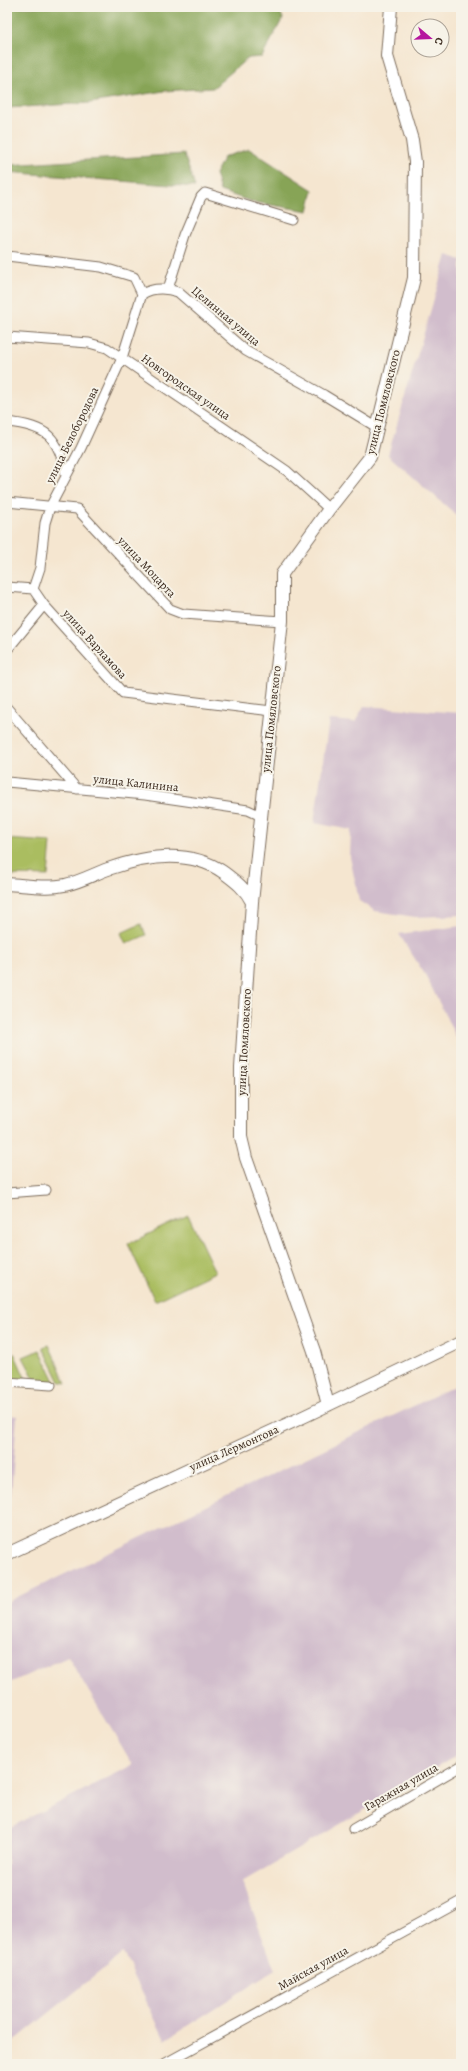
<svg xmlns="http://www.w3.org/2000/svg" width="468" height="2071" font-family="Alegreya,serif">
<style>
.industrial{fill:#d1bdcc}
.green{fill:#aabd61;stroke:#727440}
.forest{fill:#87a457;stroke:#61673a}
.lines{fill:none;stroke-linecap:round;stroke-linejoin:round}
.street-casing{stroke:#7c6c5c;stroke-width:11}
.secondary-casing{stroke:#7c6c5c;stroke-width:14}
.street{stroke:#fff;stroke-width:9}
.secondary{stroke:#fff;stroke-width:12}
.labels{text-anchor:middle;dominant-baseline:central;stroke-width:4;stroke-linejoin:round;paint-order:stroke}
.street-label{font-size:12px;fill:#3b2a1e;stroke:#f7f3e8}
</style>
<rect width="100%" height="100%" fill="#f7f3e8"/>
<filter id="ink" filterUnits="userSpaceOnUse"><feTurbulence type="fractalNoise" baseFrequency=".025" numOctaves="2"/><feDisplacementMap in="SourceGraphic" scale="8" xChannelSelector="R" yChannelSelector="G"/><feConvolveMatrix kernelMatrix="1 2 1 2 8 2 1 2 1" color-interpolation-filters="sRGB"/></filter>
<filter id="wash" filterUnits="userSpaceOnUse"><feTurbulence type="fractalNoise" baseFrequency=".012" numOctaves="4" result="noise"/><feDisplacementMap in="SourceGraphic" scale="16" xChannelSelector="R" yChannelSelector="G"/><feGaussianBlur stdDeviation="0.9" result="paint"/><feColorMatrix in="noise" values="0 0 0 0 0 0 0 0 0 0 0 0 0 0 0 0 0 1.4 0 .05"/><feComposite in="paint" operator="in"/></filter>
<g filter="url(#wash)">
<rect width="100%" height="100%" fill="#f5e6d0"/>
<path class="industrial" d="M 447,255 L 461,260 L 461,519 L 388,455 Z
M 364,706 L 461,713 L 461,915 L 416,917 L 375,911 L 359,901 L 350,857 L 351,830 L 314,823 L 329,720 L 355,722 Z
M 461,926 L 461,1047 L 426,976 L 399,934 Z
M 461,1383 L 461,1753 L 242,1882 L 275,1970 L 165,2040 L 123,1953 L 7,2047 L 7,1829 L 133,1765 L 68,1657 L 7,1684 L 7,1602 Z
M 7,1415 L 17,1416 L 11,1494 L 7,1502 Z"/>
<path class="green" d="M 7,839 L 51,842 L 48,876 L 7,875 Z
M 141,924 L 146,935 L 126,944 L 121,933 Z
M 188,1215 L 215,1272 L 155,1301 L 128,1244 Z
M 49,1345 L 66,1383 L 60,1382 L 43,1347 Z
M 40,1350 L 56,1383 L 37,1384 L 23,1357 Z
M 14,1353 L 28,1384 L 7,1383 L 7,1356 Z"/>
<path class="forest" d="M 7,7 L 277,7 L 283,18 L 262,57 L 249,58 L 243,62 L 213,88 L 164,91 L 90,103 L 7,108 Z
M 249,149 L 313,190 L 308,211 L 253,202 L 220,191 L 215,174 L 224,157 Z
M 184,154 L 195,187 L 7,172 L 7,165 Z"/>
</g>
<g filter="url(#ink)">
<g class="lines">
<defs>
<path id="street" d="M 7,256 L 101,267 L 134,277 L 142,294
M 168,289 L 185,235 L 201,197 L 205,193 L 294,220
M 142,294 C 154,287 166,288 178,292 L 246,351 L 324,395 L 378,428
M 7,337 L 89,343 L 107,348 L 287,471 L 329,509
M 7,422 C 46,426 59,436 66,476
M 7,502 L 77,509 L 170,609 L 183,614 L 282,621
M 7,587 L 33,589 L 44,605 L 123,693 L 272,711
M 33,589 L 40,568 L 45,523 L 50,507 L 81,448 L 122,358 L 142,294
M 7,650 L 44,605
M 7,708 L 77,789
M 7,782 L 145,795 L 248,810 L 261,816
M 7,1193 L 46,1190
M 7,1382 L 51,1385
M 353,1829 L 461,1766
M 164,2064 L 461,1901"/>
<path id="secondary" d="M 7,884 C 26,885 46,889 65,885 C 80,882 94,874 108,869 C 145,856 189,848 223,872 C 235,881 245,888 252,902
M 328,1405 L 314,1351 L 246,1158 L 241,1137 L 241,1068 L 252,902 L 282,621 L 282,574 L 329,509 L 370,457 L 414,278 L 415,162 L 412,140 L 387,56 L 391,7
M 7,1554 L 305,1416 L 461,1341"/>
</defs>
<use href="#street" class="street-casing"/>
<use href="#secondary" class="secondary-casing"/>
<use href="#street" class="street"/>
<use href="#secondary" class="secondary"/>
</g>
</g>
<g class="labels">
<g class="street-label">
<text transform="translate(226 316) rotate(40)">Целинная улица</text>
<text transform="translate(186 387) rotate(35)">Новгородская улица</text>
<text transform="translate(383 402) rotate(-76)">улица Помяловского</text>
<text transform="translate(72 435) rotate(-64)">улица Белобородова</text>
<text transform="translate(147 567) rotate(47)">улица Моцарта</text>
<text transform="translate(95 644) rotate(48)">улица Варламова</text>
<text transform="translate(271 719) rotate(-84)">улица Помяловского</text>
<text transform="translate(136 783) rotate(6)">улица Калинина</text>
<text transform="translate(244 1042) rotate(-87)">улица Помяловского</text>
<text transform="translate(234 1448) rotate(-24)">улица Лермонтова</text>
<text transform="translate(401 1787) rotate(-30)">Гаражная улица</text>
<text transform="translate(313 1968) rotate(-29)">Майская улица</text>
</g>
</g>
<rect width="468" height="2071" fill="none" stroke="#f7f3e8" stroke-width="24"/>
<g transform="translate(430 38) rotate(109)"><circle r="19" fill="#f7f3e8" stroke="#aca397"/>
<path d="M0-3L7 15L0 10L-7 15Z" fill="#b5179e"/>
<text y="-6" font-size="11" font-weight="bold" text-anchor="middle" fill="#3b2a1e">С</text>
</g>
</svg>
